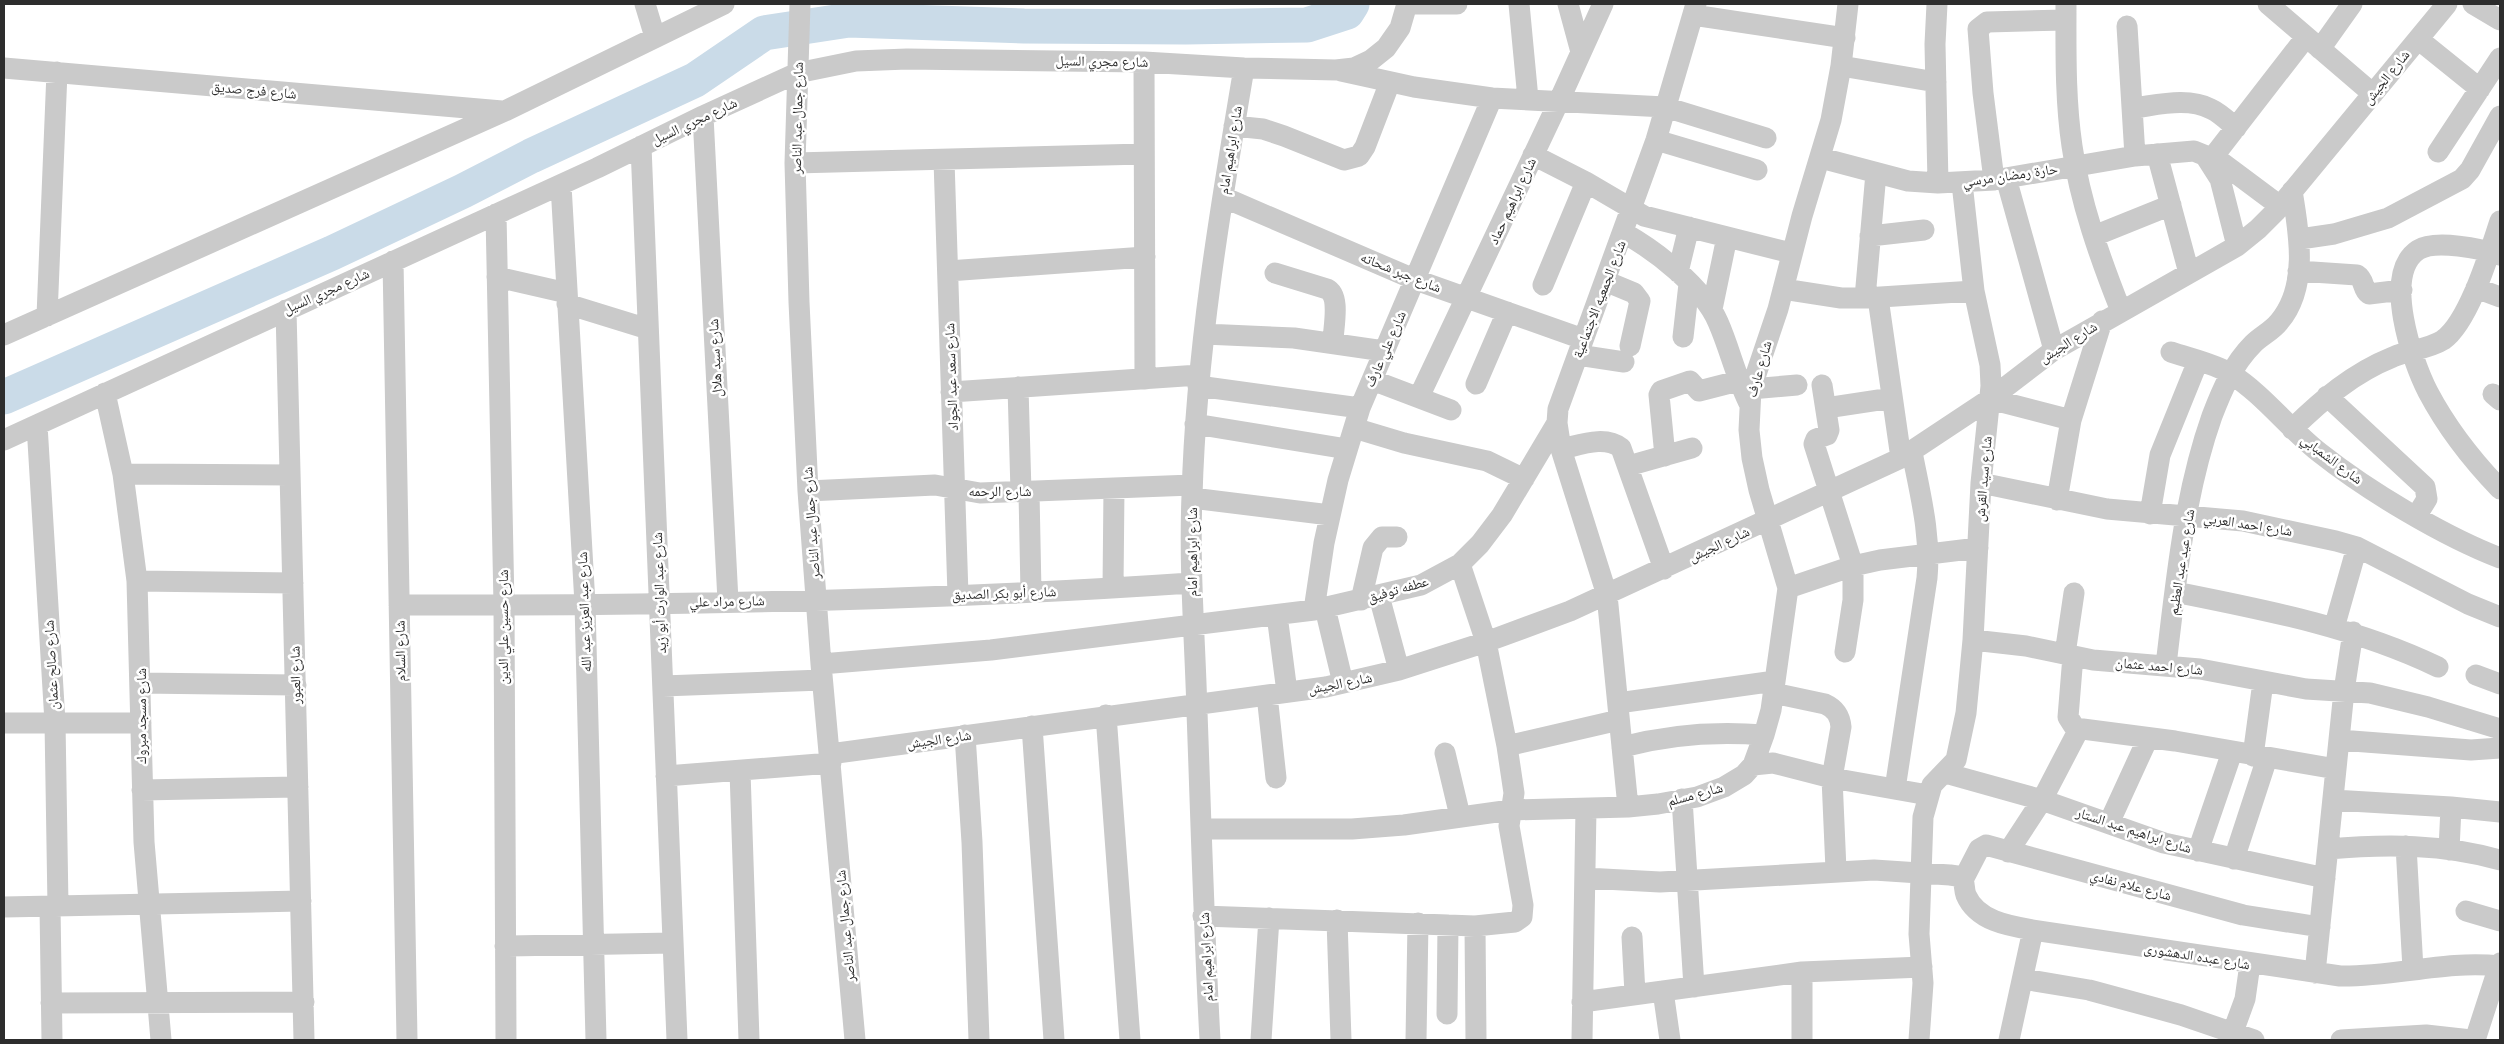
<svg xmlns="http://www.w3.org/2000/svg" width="2504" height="1044" font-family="Raleway,'Noto Naskh Arabic',sans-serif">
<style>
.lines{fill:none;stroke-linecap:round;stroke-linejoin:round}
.river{stroke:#cadbe8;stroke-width:35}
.minor{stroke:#cacaca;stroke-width:21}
.labels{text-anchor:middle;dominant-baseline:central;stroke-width:5;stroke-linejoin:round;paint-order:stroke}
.street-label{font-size:14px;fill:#2d2d2d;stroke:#fff}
</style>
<rect width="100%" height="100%" fill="#fff"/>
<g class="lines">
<path class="river" d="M 4,397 L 332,253 L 463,191 L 531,156 L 695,80 L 764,33 L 849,20 L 1024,26 L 1186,27 L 1307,25 L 1347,12 L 1352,4"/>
<path class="minor" d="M 645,4 L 655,37
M 800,4 L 795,163 L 799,302 L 808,491 L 821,664 L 855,1040
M 1407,4 L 1457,4
M 1519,4 L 1528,99
M 1568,4 L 1581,52
M 1937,4 L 1935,44 L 1938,183
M 2066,4 C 2066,51 2065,99 2072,146 C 2080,202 2100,258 2121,311
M 2268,4 L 2373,94
M 2473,4 L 2500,20
M 1693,15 L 1845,38
M 2127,26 L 2135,156
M 2418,39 L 2480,89
M 2320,49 L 2352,4
M 1144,62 L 1145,379
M 1841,66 L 1936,82
M 4,68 L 502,111
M 1341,71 L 1414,87 L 1492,98 L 1665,107 L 1766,138
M 2133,108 C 2158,105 2188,97 2211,109 C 2220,113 2228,121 2236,128
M 703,116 L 728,601
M 1234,126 L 1263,129 L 1284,136 L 1344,160 L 1359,156 L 1365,147 L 1390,82
M 1656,140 L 1757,170
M 641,146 L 677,1040
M 2438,152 L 2500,58
M 2157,154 L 2189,273
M 1533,155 L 1586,182 L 1644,216 L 1791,253
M 2206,157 L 2220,179 L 2237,246
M 2213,157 L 2306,37
M 1821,158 L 1908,181 L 1938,183 L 1994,180 L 2135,156 L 2194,151 L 2221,162 L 2280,206
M 944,160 L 958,595
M 795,163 L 1144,154
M 2006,178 L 2054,350
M 1994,180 L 1983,93 L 1978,29 L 1987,22 L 2066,20
M 561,185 L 585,604 L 596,1040
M 1223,197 L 1416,280 L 1583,339
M 496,214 L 504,605 L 506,1040
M 1624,233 C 1656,251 1703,287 1718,322 C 1730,349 1736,378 1750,405
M 1870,236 L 1924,230
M 2094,236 L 2171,205
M 2300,239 L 2334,234 L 2388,218 L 2462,179 L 2470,170 L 2500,116
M 2500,255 C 2482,249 2435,239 2418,250 C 2382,274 2412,361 2428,392 C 2447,428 2472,460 2500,489
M 393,261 L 407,1040
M 948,271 L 1145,257
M 2298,271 L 2357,275 C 2365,280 2362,289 2369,294 L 2402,290
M 1678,272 L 1689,227
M 1275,273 L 1327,289 C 1341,296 1333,328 1333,342
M 497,277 L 567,293
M 1605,281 L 1634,293 L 1640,301 L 1630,346
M 1543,285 L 1586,182
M 2476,288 L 2500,297
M 1783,289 L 1841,298 L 1865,298 L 1974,291
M 1865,298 L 1876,173
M 1878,298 L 1901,458
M 567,304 L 648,329
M 1712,309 L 1727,237
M 286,310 L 304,1040
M 47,316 L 57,72
M 1204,334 L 1294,338 L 1384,351
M 4,335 L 505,111 L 724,4
M 1683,337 L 1689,284
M 2171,352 C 2188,358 2216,364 2231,374 C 2264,395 2289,429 2320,453 C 2368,491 2443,536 2500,558
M 1578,355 L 1624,362
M 1372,380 L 1451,410
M 1476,384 L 1507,312
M 1822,385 L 1829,430 L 1827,435 L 1816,439 L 1814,444 L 1853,566 L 1853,600 L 1845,652
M 1198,386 L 1360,408
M 1018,387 L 1021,492
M 1751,389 L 1797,385
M 951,392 L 1199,375
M 105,393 L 123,474 L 137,581 L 144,842 L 161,1040
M 2493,394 L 2500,400
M 2327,396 L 2425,487 L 2427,499 L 2417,515
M 1419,397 L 1559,101 L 1603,4
M 1990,399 L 2071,420
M 1826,408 L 1892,398
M 1195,424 L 1347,449
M 37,425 L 55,722 L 58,906
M 1354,428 L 1404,443 L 1487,461 L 1524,479
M 2292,429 C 2323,399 2353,373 2393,357 C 2409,350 2429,349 2443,340 C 2469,322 2490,251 2500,221
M 4,440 L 597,168 L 703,116 L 797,73 L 856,61 L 907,59 L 1144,62 L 1244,68 L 1336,70 L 1354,68 L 1371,60 L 1386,48 L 1400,28 L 1407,4
M 1561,449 C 1580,445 1605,435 1621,448 L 1664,569
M 1665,456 L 1659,395 L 1661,391 L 1690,381 L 1699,391 L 1738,381
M 1628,466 L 1692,448
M 123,474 L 290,475
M 1981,483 L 2107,509 L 2243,521 L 2336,541 L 2357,547 L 2468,604 L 2500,617
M 808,491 L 935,485 L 980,493 L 1192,485
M 1029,492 L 1031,592
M 1192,498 L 1330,515
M 2057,500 L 2071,420 L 2102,321
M 2150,514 L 2160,455 L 2198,361
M 137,581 L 293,583
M 1113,588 L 1114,488
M 1788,588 L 1853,566 L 1880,560 L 1978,548
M 2175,592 C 2265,610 2355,627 2438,667
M 1379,596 L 1399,670
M 1361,600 L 1373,548 L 1382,537 L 1397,537
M 399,605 C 663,606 928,601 1191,583
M 1325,608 L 1343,683
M 1314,610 L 1324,543 L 1338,480 L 1360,408 L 1492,98
M 1277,615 L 1287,692
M 2334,628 L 2357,547
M 1973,640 L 2026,646 L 2093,660 L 2200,669 L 2306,689 L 2370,693 L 2428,707 L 2500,729
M 2065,654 L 2074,593
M 2073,656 L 2068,717 L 2075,728 L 2175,741 L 2336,769
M 821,664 L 991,650 L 1314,610 L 1421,585 L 1460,564 L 1480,544 L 1502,515 L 1557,423
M 2166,665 C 2176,582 2184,495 2212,416 C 2222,390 2233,364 2253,344 C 2261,336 2272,331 2279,322 C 2309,287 2299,232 2292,191
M 2476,675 L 2500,684
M 141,683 L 296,685
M 663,686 L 822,680
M 1773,693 L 1825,704 C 1836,709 1840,716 1841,727 L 1832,778 L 1836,870
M 1267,695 L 1276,778
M 1618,703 L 1775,681
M 1106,715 L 1130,1040
M 4,723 L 141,723
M 1032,726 L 1054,1040
M 965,735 L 972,842 L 979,1040
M 2339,740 L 2471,750 L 2500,748
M 1507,746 L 1619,720
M 1622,747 C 1671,734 1715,731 1764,735
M 1445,753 L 1460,816
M 830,754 L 1326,687 L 1399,670 L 1486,642 L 1570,611 L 1901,458 L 1990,399 L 2054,350 L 2237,246 L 2258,229 L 2276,211 L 2447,4
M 2253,756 L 2263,682
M 1753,765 L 1773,763 L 1832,778 L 1928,795
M 740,771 L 749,1040
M 1945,773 L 2042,800 L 2164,843 L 2325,878
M 666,776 L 831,763
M 1895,789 L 1927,578 C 1931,534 1920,494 1912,452
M 142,790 L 298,787
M 1682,799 L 1694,987
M 2333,800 L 2451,807 L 2500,812
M 1628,807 L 1607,595 L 1561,449 L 1557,423 L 1558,409 L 1656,140 L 1696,4
M 2109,823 L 2148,738
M 1201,829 L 1352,829 L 1404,825 L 1511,810 L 1628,807 L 1658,804 L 1697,797 L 1724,787 L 1744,775 L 1753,765 L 1764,735 L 1771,710 L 1788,588 L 1759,490 L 1752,458 L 1749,430 L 1751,389 L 1778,309 L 1802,216 L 1831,120 L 1841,66 L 1848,4
M 2406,846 L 2413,969
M 2328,849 C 2386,844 2444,844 2500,860
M 2449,850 L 2451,807
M 2198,851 L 2232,752
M 2008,852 L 2042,800 L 2079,729
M 2234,859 L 2267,758
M 1585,878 L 1660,882 L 1874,870 L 1950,875 L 1957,876 L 1963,880 C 1965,885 1964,890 1966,895 C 1977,921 2009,926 2033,930 L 2340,976 C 2395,977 2445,960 2500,966
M 1963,880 L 1979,849 L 1986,845 L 2243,915 L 2320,927
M 50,906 L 52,1040
M 4,907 L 301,901
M 2466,911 L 2500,921
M 1203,916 L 1475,926 L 1515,922 L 1522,917 L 1523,905 L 1509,826 L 1514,793 L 1507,746 L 1486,642 L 1460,564
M 1337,920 L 1341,1040
M 1475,926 L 1476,1040
M 1632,937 L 1635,994
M 505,946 L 673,943
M 2315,973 L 2344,691 L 2353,632
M 2023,979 L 2089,990 L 2181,1015 L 2254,1040
M 1663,991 L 1670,1040
M 1582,1002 L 1802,972 L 1922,967
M 51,1003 L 304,1002
M 1447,1014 L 1448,925
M 1210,1040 C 1204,931 1201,821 1197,712 C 1195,640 1189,568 1192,496 C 1196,352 1220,210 1244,68
M 1261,1040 L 1269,918
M 1416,1040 L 1418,923
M 1582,1040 L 1586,809
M 1802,1040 L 1802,972
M 1919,1040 L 1923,983 L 1919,934 L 1923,817 L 1932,785 L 1956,760 L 1966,713 L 1973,640 L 1981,483 L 1991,386 L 1990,365 L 1974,291 L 1962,183
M 2009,1040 L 2033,930
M 2230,1040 L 2245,999 L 2250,964
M 2341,1040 L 2426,1035 L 2471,1040
M 2475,1040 L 2500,963"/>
</g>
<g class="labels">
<g class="street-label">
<text transform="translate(1102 61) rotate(1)">شارع مجري السيل</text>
<text transform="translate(2386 77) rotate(-51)">شارع الجيش</text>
<text transform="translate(254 90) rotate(5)">شارع فرج صديق</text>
<text transform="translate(797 118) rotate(-89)">شارع جمال عبد الناصر</text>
<text transform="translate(694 121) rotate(-25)">شارع مجري السيل</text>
<text transform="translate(1230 150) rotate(-81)">شارع ابراهيم امام</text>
<text transform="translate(2010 175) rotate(-8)">حارة رمضان مرسي</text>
<text transform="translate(1512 201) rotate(-65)">شارع ابراهيم حماد</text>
<text transform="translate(1401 272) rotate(22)">شارع جبر شحاته</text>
<text transform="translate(326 291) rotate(-24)">شارع مجري السيل</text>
<text transform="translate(1599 299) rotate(-69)">شارع الجمعيه الاجتماعية</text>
<text transform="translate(2068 342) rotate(-32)">شارع الجيش</text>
<text transform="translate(1385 349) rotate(-66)">شارع علي عارف</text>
<text transform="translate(715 358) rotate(-93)">شارع سيد هلال</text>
<text transform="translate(1759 369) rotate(-74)">شارع عارف</text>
<text transform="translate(951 377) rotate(-92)">شارع سعد عبد الجواد</text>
<text transform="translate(2332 459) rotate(37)">شارع الشمبابي</text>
<text transform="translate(1983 479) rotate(-85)">شارع سيد القرش</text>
<text x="1000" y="491">شارع الرحمه</text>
<text transform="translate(811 523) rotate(-94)">شارع جمال عبد الناصر</text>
<text transform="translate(2248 524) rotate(9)">شارع احمد العربي</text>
<text transform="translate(1719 544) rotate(-25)">شارع الجيش</text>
<text transform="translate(1192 552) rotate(-90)">شارع ابراهيم امام</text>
<text transform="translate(2181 562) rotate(-81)">شارع عيد عبد العظيم</text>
<text transform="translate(1398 589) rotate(-16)">عطفه توفيق</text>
<text transform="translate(659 593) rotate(-92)">شارع عبد الوارث أبو زيد</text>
<text transform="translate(1004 593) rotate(-2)">شارع أبو بكر الصديق</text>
<text transform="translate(727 601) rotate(-1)">شارع مراد علي</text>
<text transform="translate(584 612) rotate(-92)">شارع عبد العزيز عبد الله</text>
<text transform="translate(503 627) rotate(-90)">شارع حسين علي الدين</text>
<text transform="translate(400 651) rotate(-91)">شارع السلام</text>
<text transform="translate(51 665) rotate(-93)">شارع صالح عثمان</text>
<text transform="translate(2159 666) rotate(5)">شارع احمد عثمان</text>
<text transform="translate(295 675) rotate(-91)">شارع العبور</text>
<text transform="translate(1340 683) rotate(-11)">شارع الجيش</text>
<text transform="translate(141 716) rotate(-90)">شارع مسجد مبروك</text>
<text transform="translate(939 739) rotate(-8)">شارع الجيش</text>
<text transform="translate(1695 794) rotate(-15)">شارع مسلم</text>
<text transform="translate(2134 830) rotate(18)">شارع ابراهيم عبد الستار</text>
<text transform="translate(2131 885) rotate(15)">شارع علام نفادي</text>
<text transform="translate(845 926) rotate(-95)">شارع جمال عبد الناصر</text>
<text transform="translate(2197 956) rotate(9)">شارع عبده الدهشورى</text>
<text transform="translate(1206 957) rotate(-93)">شارع ابراهيم امام</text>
</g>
</g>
<rect width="2504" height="1044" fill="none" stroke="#2d2d2d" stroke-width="10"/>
</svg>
